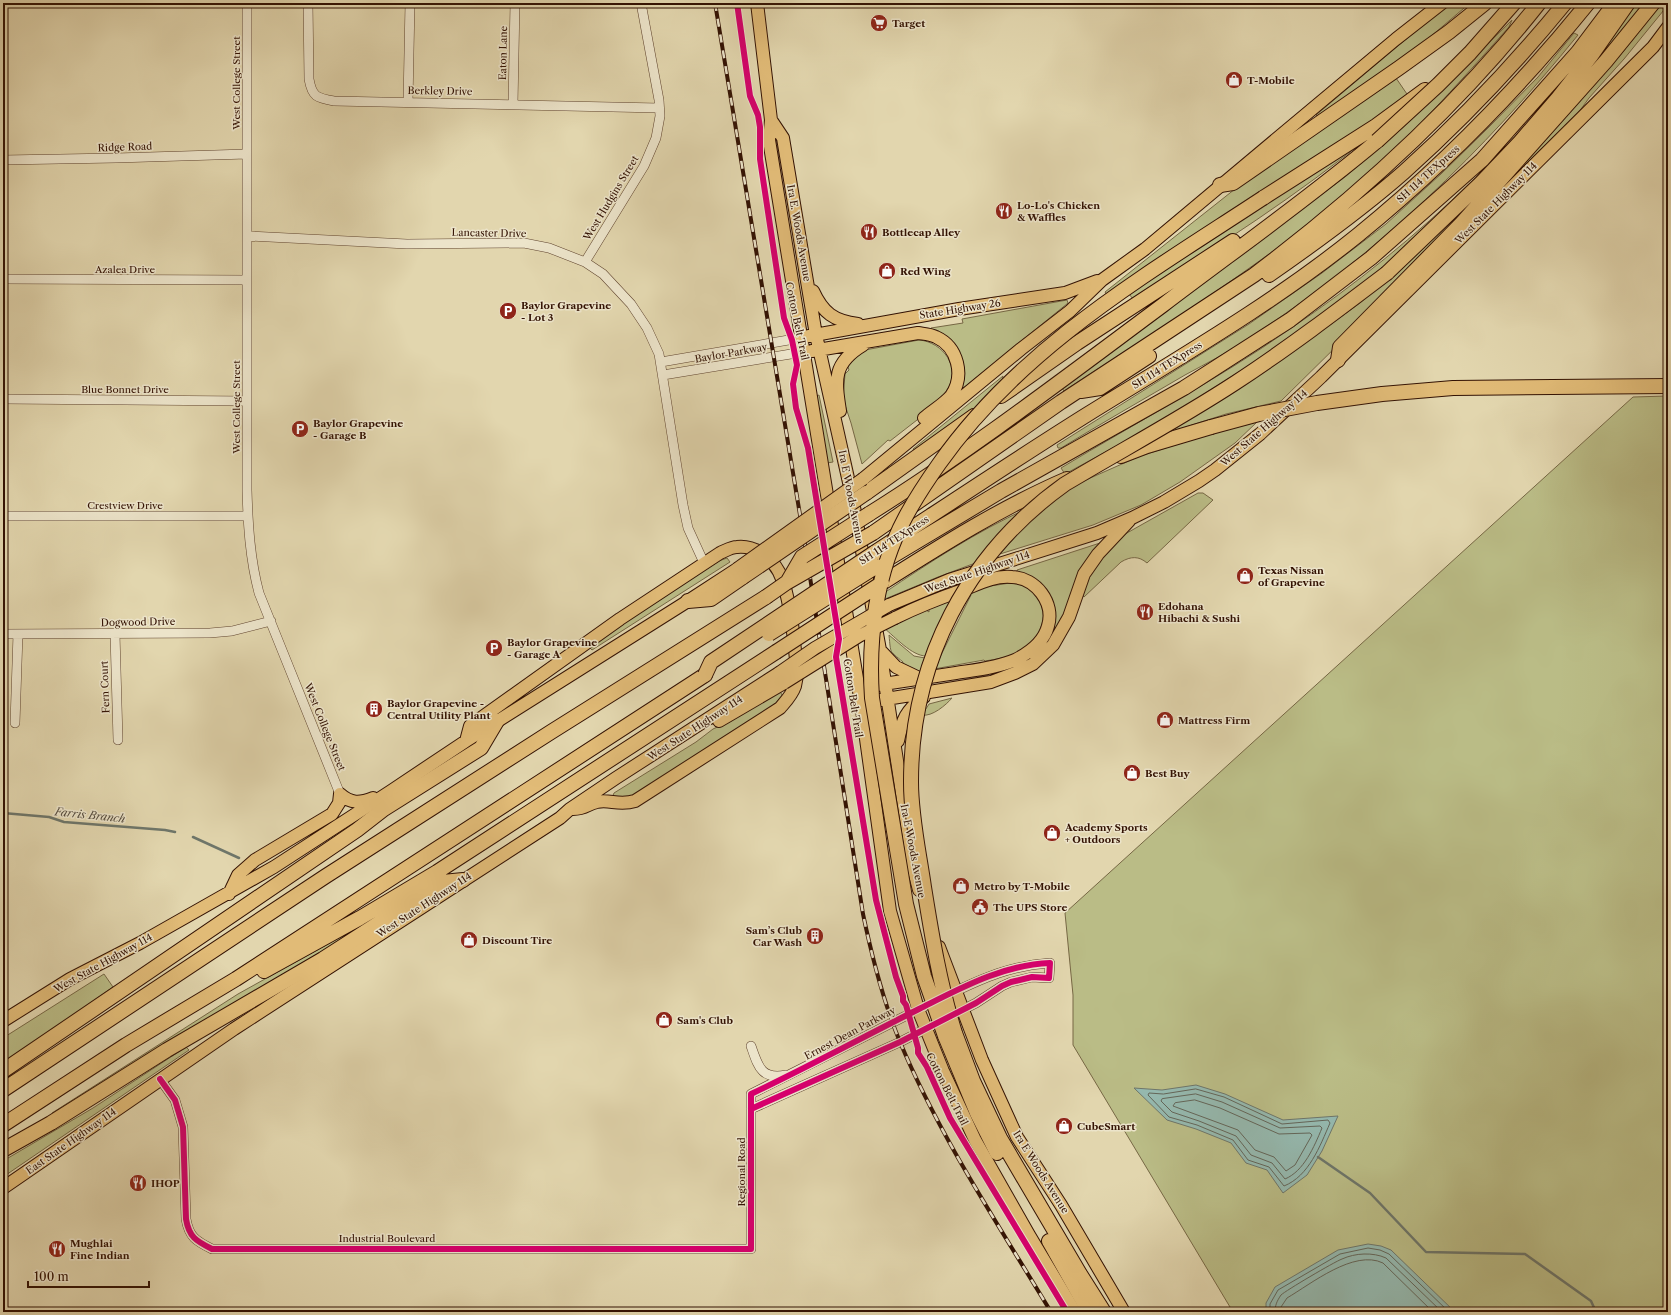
<svg xmlns="http://www.w3.org/2000/svg" width="1671" height="1315" font-family="'Libre Caslon Text',serif">
<style>
.green{fill:#babc86;stroke:#766744}
.water{fill:#95b9af;stroke:#6e766a}
.lines{fill:none;stroke-linecap:round;stroke-linejoin:round}
.shore{stroke:#646659;stroke-width:1}
.stream{stroke:#6e766a;stroke-width:2.5}
.minor-casing{stroke:#5f432e;stroke-width:10}
.major-casing{stroke:#331203;stroke-width:14}
.highway-casing{stroke:#331203;stroke-width:16}
.minor{stroke:#ece4ca;stroke-width:9}
.major{stroke:#e1bb77;stroke-width:12}
.highway{stroke:#e1bb77;stroke-width:14}
.rail-casing{stroke:#331203;stroke-width:4}
.rail{stroke:#ece4ca;stroke-width:2.5;stroke-dasharray:8;stroke-linecap:butt}
.major-bridge-casing{stroke:#331203;stroke-width:14;stroke-linecap:butt}
.highway-bridge-casing{stroke:#331203;stroke-width:16;stroke-linecap:butt}
.major-bridge{stroke:#e1bb77;stroke-width:12}
.highway-bridge{stroke:#e1bb77;stroke-width:14}
.cycleway-casing{stroke:#ece4ca;stroke-width:8}
.cycleway{stroke:#d6006c;stroke-width:6}
.labels{text-anchor:middle;dominant-baseline:central;stroke-width:3;stroke-linejoin:round;paint-order:stroke}
.poi-label{font-size:10px;font-weight:bold;fill:#331203;stroke:#ece4ca;text-anchor:start}
.street-label{font-size:10px;fill:#331203;stroke:#ece4ca}
.water-label{font-size:11px;font-style:italic;fill:#554c3f;stroke:#ece4ca}
</style>
<rect width="100%" height="100%" fill="#e2d6ae"/>
<filter id="stains"><feTurbulence type="fractalNoise" baseFrequency=".005" numOctaves="4"/><feColorMatrix values="0 0 0 0 .2 0 0 0 0 .09 0 0 0 0 .02 0 0 0 .5 -.17"/></filter>
<radialGradient id="worn" r=".72"><stop offset=".6" stop-color="#630" stop-opacity="0"/><stop offset="1" stop-color="#630" stop-opacity=".3"/></radialGradient>
<path class="green" d="M 1449,3 L 1470,3 L 1423,43 L 1318,117 L 1316,115 Z
M 1635,3 L 1646,3 L 1568,97 Z
M 1661,3 L 1668,3 L 1668,5 L 1624,59 L 1589,98 L 1568,127 L 1499,194 L 1497,191 L 1557,126 L 1622,53 Z
M 1512,20 L 1509,27 C 1457,85 1404,145 1344,196 C 1256,269 1159,329 1064,391 L 1062,388 L 1345,177 L 1400,130 Z
M 1574,33 L 1578,35 C 1484,151 1375,257 1249,338 C 1229,352 1207,363 1185,375 C 1144,399 1102,423 1061,448 L 1058,448 L 1057,445 L 1249,324 L 1322,273 L 1386,224 L 1441,174 L 1489,127 L 1538,77 Z
M 1396,78 L 1409,97 L 1107,295 L 1105,292 L 1259,170 Z
M 1553,96 L 1508,149 L 1387,267 L 1280,346 L 1155,425 L 1065,474 L 1061,468 C 1137,422 1217,380 1290,329 C 1355,285 1417,235 1473,180 C 1501,153 1526,124 1553,96 Z
M 1374,133 C 1298,195 1216,248 1133,299 L 1129,294 Z
M 1458,215 L 1459,219 L 1351,332 L 1281,401 L 1226,414 L 1155,437 L 1313,337 L 1360,303 L 1434,238 Z
M 1067,300 L 1068,303 L 961,390 L 959,388 L 962,372 L 932,331 L 931,328 L 963,323 L 962,319 Z
M 919,340 C 943,342 962,368 947,390 C 941,398 931,404 926,413 L 890,441 L 888,440 L 862,464 L 851,423 L 843,399 L 845,374 L 849,370 L 847,364 L 865,350 Z
M 1003,376 L 1002,381 L 971,412 L 915,452 L 913,449 Z
M 819,395 L 833,462 L 827,463 L 816,396 Z
M 1668,396 L 1668,1312 L 1233,1312 L 1073,1045 L 1073,995 L 1065,913 L 1633,397 Z
M 1257,422 L 1235,443 L 1180,482 L 1141,505 L 1093,525 L 1000,554 L 1027,523 L 1057,495 L 1079,483 L 1140,456 L 1214,433 Z
M 1198,493 L 1203,493 L 1213,500 L 1147,563 C 1139,556 1131,556 1121,562 L 1084,597 L 1082,595 L 1087,580 L 1095,565 L 1118,538 Z
M 1026,509 L 978,562 L 938,577 L 885,599 L 884,593 C 930,562 976,532 1026,509 Z
M 1100,543 L 1101,546 L 1055,633 L 1053,632 C 1060,599 1047,586 1018,573 L 1017,570 Z
M 727,558 L 730,562 L 592,650 L 589,647 L 636,614 L 719,561 Z
M 1010,583 C 1016,584 1022,584 1028,588 C 1054,607 1044,636 1020,651 C 1010,658 996,659 985,661 L 984,660 L 934,669 L 971,595 L 969,594 L 971,589 Z
M 954,598 L 926,656 C 912,656 895,637 884,628 L 926,610 L 929,612 L 929,607 Z
M 889,635 L 914,656 L 925,658 L 921,672 L 911,670 L 902,666 L 903,662 C 889,650 891,655 889,635 Z
M 780,691 L 782,695 L 776,703 L 766,711 L 630,798 L 612,798 L 614,793 L 696,742 L 713,729 L 731,721 Z
M 952,698 C 946,705 932,717 922,715 L 929,704 Z
M 362,925 L 365,929 L 54,1116 L 52,1113 L 238,994 Z
M 104,974 L 113,987 L 3,1065 L 3,1038 Z
M 186,1047 L 189,1050 L 3,1177 L 3,1161 L 93,1108 Z"/>
<path class="water" d="M 1196,1085 L 1225,1094 L 1283,1120 L 1338,1116 L 1322,1151 L 1307,1175 L 1283,1193 L 1267,1170 L 1246,1163 L 1231,1143 L 1196,1129 L 1167,1120 L 1134,1088 L 1162,1090 Z
M 1368,1244 L 1381,1246 L 1391,1250 L 1455,1312 L 1266,1312 L 1266,1303 L 1275,1287 L 1338,1250 Z"/>
<g class="lines">
<path class="shore" d="M 1196,1089 L 1224,1097 L 1282,1124 L 1328,1120 L 1330,1123 C 1320,1146 1309,1176 1284,1186 L 1269,1167 L 1248,1160 L 1233,1140 L 1197,1125 L 1169,1117 L 1148,1095 L 1149,1093 L 1163,1094 Z
M 1196,1094 L 1222,1102 L 1280,1128 L 1320,1126 L 1322,1128 C 1314,1147 1304,1171 1285,1179 L 1272,1163 L 1251,1155 L 1236,1136 L 1199,1121 L 1172,1112 L 1161,1101 L 1162,1099 Z
M 1195,1100 L 1220,1108 L 1279,1134 L 1310,1133 L 1312,1135 L 1295,1165 L 1286,1171 L 1274,1157 L 1255,1150 L 1238,1130 L 1173,1106 L 1175,1103 Z
M 1270,1312 L 1270,1304 L 1278,1290 L 1340,1254 L 1368,1248 L 1380,1250 L 1389,1254 L 1449,1312
M 1275,1312 C 1275,1305 1277,1301 1281,1295 C 1285,1291 1334,1262 1342,1259 C 1355,1253 1373,1252 1386,1258 L 1442,1312
M 1281,1312 L 1281,1307 L 1287,1298 C 1311,1284 1354,1249 1383,1263 L 1433,1312"/>
<path class="stream" d="M 3,813 L 49,817 L 64,822 L 165,830 L 175,832
M 193,837 L 239,858
M 1318,1157 L 1370,1193 L 1426,1252 L 1525,1254 L 1591,1301 L 1596,1312"/>
<defs>
<path id="minor" d="M 247,3 L 247,490 C 248,525 250,559 259,593 L 340,794
M 308,3 L 309,79 C 312,97 317,98 334,101 L 659,108
M 408,102 L 410,3
M 513,104 L 515,3
M 3,160 L 116,158 L 247,154
M 247,236 L 407,244 L 524,243 L 549,248 L 585,262 L 603,274 L 631,304 L 647,328 L 659,354 L 683,505 L 688,528 L 704,563
M 585,262 L 644,166 L 656,138 L 660,116 L 659,100 L 641,3
M 3,279 L 247,280
M 661,362 L 800,338
M 663,375 L 803,352
M 3,399 L 247,401
M 3,516 L 247,516
M 3,634 L 210,633 L 232,631 L 271,621
M 115,634 L 118,740
M 15,723 L 18,634
M 751,1046 C 758,1066 761,1080 786,1075
M 160,1079 L 175,1100 L 183,1127 L 186,1219 C 189,1237 196,1241 212,1249 L 751,1249 L 751,1094 L 937,1000
M 751,1109 L 900,1042 L 976,1003 L 1002,986 L 1011,982 L 1032,977 L 1049,978 L 1050,963 C 1012,965 983,978 950,994"/>
<path id="major" d="M 757,3 L 771,120 L 769,140 L 861,703 L 890,911 L 918,1009 L 943,1071 L 975,1140 L 1029,1235 L 1075,1312
M 771,120 L 783,138 L 816,335 L 852,496 L 880,650 L 914,871 L 919,890
M 813,291 C 823,313 834,321 858,324
M 809,336 L 959,309 L 1065,293 L 1097,281
M 812,351 L 918,333 C 924,334 930,334 936,337 C 958,347 965,376 951,396 C 944,404 932,411 924,418
M 840,411 C 835,379 833,363 863,345
M 863,479 L 1021,349 L 1070,311 L 1102,280 L 1145,249 L 1396,39 L 1442,3
M 889,605 L 949,580 L 1097,533 L 1132,518 L 1164,502 L 1199,481 L 1215,470 L 1260,434 L 1321,377 L 1653,47 L 1668,27
M 880,650 L 896,667 L 919,678
M 877,685 C 903,681 930,677 956,673 C 975,670 996,668 1015,660 C 1029,653 1044,642 1048,626 C 1055,603 1036,578 1012,577 C 995,575 978,584 963,590 C 940,598 917,607 895,618
M 880,700 L 991,682 L 1015,673 L 1033,664 L 1053,645 L 1069,617 L 1084,574 L 1098,554 L 1129,521
M 719,721 L 784,683
M 466,741 L 470,726 L 620,619 L 720,553 C 725,551 731,547 737,547 C 754,545 771,557 779,572 C 787,588 792,622 794,640 C 795,655 799,672 795,686 C 792,695 786,701 780,708 L 635,801 C 619,806 609,799 597,802 C 587,804 586,809 573,809
M 898,741 C 902,720 906,710 924,697
M 340,794 C 351,804 360,803 373,798
M 229,894 L 238,875 L 255,860 L 332,814 L 339,803 L 340,794
M 939,947 L 982,1060 L 1017,1137 L 1061,1205 L 1124,1312
M 3,1021 L 70,979 L 140,943 L 274,867 L 391,791 L 466,741 L 688,601 L 737,569
M 3,1188 L 234,1029 L 560,818 L 570,809 L 616,778 L 779,673"/>
<path id="highway" d="M 1220,185 L 1233,183 L 1399,68 L 1449,32 L 1485,3
M 1263,198 L 1376,126 L 1425,90
M 1387,273 L 1481,183 L 1520,142 L 1558,98 L 1591,56 L 1628,3
M 1269,275 C 1315,243 1362,209 1404,172 C 1462,120 1516,63 1565,3
M 1338,360 L 1340,347 L 1462,223 L 1606,61 L 1653,3
M 1081,391 L 1100,388 L 1149,356
M 1001,396 L 1077,343 L 1233,241
M 1121,456 L 1147,446 L 1211,427
M 866,493 L 974,416
M 869,514 C 971,450 1066,377 1163,305 C 1234,251 1308,199 1377,141
M 873,533 L 1061,402 L 1254,275 C 1359,196 1457,107 1539,3
M 874,553 C 946,506 1016,459 1088,414 C 1180,357 1274,303 1358,235 C 1443,166 1519,88 1588,3
M 881,563 L 1001,491 L 1184,388 L 1290,320 L 1371,258 L 1482,160 L 1578,52 L 1615,3
M 882,583 C 942,545 1002,507 1067,479
M 688,601 L 711,599 L 743,577
M 264,971 L 360,918 L 437,872 L 776,652
M 955,1033 L 973,1081 L 1000,1138 L 1080,1274 L 1104,1312
M 945,1036 L 977,1113 L 997,1153
M 3,1071 L 357,830 L 384,809 L 481,748 L 497,721
M 3,1090 L 326,876 L 551,732 L 766,597
M 3,1125 L 126,1045 L 236,979 L 705,675
M 3,1150 L 51,1123 L 167,1050 L 323,959 L 443,882 L 463,880
M 1049,1241 L 1089,1312"/>
</defs>
<use href="#minor" class="minor-casing"/>
<use href="#major" class="major-casing"/>
<use href="#highway" class="highway-casing"/>
<use href="#minor" class="minor"/>
<use href="#major" class="major"/>
<use href="#highway" class="highway"/>
<defs>
<path id="rail" d="M 715,3 L 804,539 L 863,914 C 872,957 883,1001 900,1042 C 940,1137 998,1224 1051,1312"/>
</defs>
<use href="#rail" class="rail-casing"/>
<use href="#rail" class="rail"/>
<defs>
<path id="major-bridge" d="M 737,569 L 863,479
M 779,673 L 815,648 L 889,605
M 784,683 L 859,636 L 895,618"/>
<path id="highway-bridge" d="M 1377,141 L 1438,85 L 1470,53 L 1514,3
M 1211,427 L 1259,414 L 1317,403 L 1382,394 L 1453,388 L 1668,386
M 743,577 L 866,493
M 788,581 L 802,557 L 869,514
M 766,597 L 786,583 L 873,533
M 769,634 L 877,566
M 776,652 L 882,583
M 705,675 L 711,662 L 874,553
M 955,1033 C 940,985 932,937 924,887 C 919,852 911,817 911,782 C 911,661 967,554 1065,484 C 1122,450 1180,419 1235,383 C 1287,349 1337,311 1387,273
M 945,1036 L 924,976 L 906,904 L 872,698 C 868,638 876,572 905,518 C 915,499 927,481 939,464 C 1021,347 1146,275 1263,198"/>
</defs>
<use href="#major-bridge" class="major-bridge-casing"/>
<use href="#highway-bridge" class="highway-bridge-casing"/>
<use href="#major-bridge" class="major-bridge"/>
<use href="#highway-bridge" class="highway-bridge"/>
<defs>
<path id="cycleway" d="M 737,3 L 750,96 L 758,115 L 760,127 L 760,159 L 784,318 L 792,340 L 797,365 L 793,384 L 796,408 L 808,448 L 839,639 L 836,657 L 876,900 L 896,977 L 903,996 L 903,1001 L 906,1005 L 918,1048 L 918,1053 L 927,1067 L 950,1118 L 1067,1312
M 160,1079 L 175,1100 L 183,1127 L 186,1219 C 189,1237 196,1241 212,1249 L 751,1249 L 751,1094 C 808,1067 863,1037 919,1009 C 961,988 1002,965 1050,963 L 1049,978 L 1032,977 L 1011,982 L 1002,986 L 976,1003 L 900,1042 L 751,1109"/>
</defs>
<use href="#cycleway" class="cycleway-casing"/>
<use href="#cycleway" class="cycleway"/>
</g>
<defs>
<symbol id="supermarket-disc" viewBox="-11 -11 22 22"><circle r="9.5" fill="#8f2418" stroke="#ece4ca"/><path d="M-6-5.5h2.5l.6 2H6L4.5 2H-2.5L-4.4-4H-6ZM-1.5 3.2a1.3 1.3 0 1 0 .1 0ZM3 3.2a1.3 1.3 0 1 0 .1 0Z" fill="#fff"/></symbol>
<symbol id="shop-disc" viewBox="-11 -11 22 22"><circle r="9.5" fill="#8f2418" stroke="#ece4ca"/><path d="M-5-2.5h2.3a2.7 3.5 0 0 1 5.4 0H5L5.5 6h-11ZM-1.5-2.5h3a1.5 2.3 0 0 0-3 0Z" fill="#fff"/></symbol>
<symbol id="restaurant-disc" viewBox="-11 -11 22 22"><circle r="9.5" fill="#8f2418" stroke="#ece4ca"/><path d="M-5-6h1v4h1v-4h1v4h1v-4h1v5L-1.5 .5V6h-2V.5L-5-1ZM5-6V6H3V1.5H1.5Q1.5-4 5-6Z" fill="#fff"/></symbol>
<symbol id="parking-disc" viewBox="-11 -11 22 22"><circle r="9.5" fill="#8f2418" stroke="#ece4ca"/><path d="M-3.5-5.5H1a3.5 3.5 0 0 1 0 7H-1V5.5H-3.5ZM-1-3.4V-.6H.8a1.4 1.4 0 0 0 0-2.8Z" fill="#fff"/></symbol>
<symbol id="building-disc" viewBox="-11 -11 22 22"><circle r="9.5" fill="#8f2418" stroke="#ece4ca"/><path d="M-4-6H4V6H1V3H-1V6H-4ZM-2.5-4.3h1.7v1.8h-1.7ZM.8-4.3h1.7v1.8H.8ZM-2.5-1h1.7V.8h-1.7ZM.8-1h1.7V.8H.8Z" fill="#fff"/></symbol>
<symbol id="civic-disc" viewBox="-11 -11 22 22"><circle r="9.5" fill="#8f2418" stroke="#ece4ca"/><path d="M-.6-6.5H3V-4.5H.6V-3L4-1V1h2V6H-6V1h2V-1L-.6-3ZM-1.2 2.5V6h2.4V2.5Z" fill="#fff"/></symbol>
</defs>
<g fill-rule="evenodd">
<use href="#supermarket-disc" x="869" y="13" width="20" height="20"/>
<use href="#shop-disc" x="1224" y="70" width="20" height="20"/>
<use href="#restaurant-disc" x="994" y="201" width="20" height="20"/>
<use href="#restaurant-disc" x="859" y="222" width="20" height="20"/>
<use href="#shop-disc" x="877" y="261" width="20" height="20"/>
<use href="#parking-disc" x="498" y="301" width="20" height="20"/>
<use href="#parking-disc" x="290" y="419" width="20" height="20"/>
<use href="#shop-disc" x="1235" y="566" width="20" height="20"/>
<use href="#restaurant-disc" x="1135" y="602" width="20" height="20"/>
<use href="#parking-disc" x="484" y="638" width="20" height="20"/>
<use href="#building-disc" x="364" y="699" width="20" height="20"/>
<use href="#shop-disc" x="1155" y="710" width="20" height="20"/>
<use href="#shop-disc" x="1122" y="763" width="20" height="20"/>
<use href="#shop-disc" x="1042" y="823" width="20" height="20"/>
<use href="#shop-disc" x="951" y="876" width="20" height="20"/>
<use href="#civic-disc" x="970" y="897" width="20" height="20"/>
<use href="#building-disc" x="805" y="926" width="20" height="20"/>
<use href="#shop-disc" x="459" y="930" width="20" height="20"/>
<use href="#shop-disc" x="654" y="1010" width="20" height="20"/>
<use href="#shop-disc" x="1054" y="1116" width="20" height="20"/>
<use href="#restaurant-disc" x="128" y="1173" width="20" height="20"/>
<use href="#restaurant-disc" x="47" y="1239" width="20" height="20"/>
</g>
<g class="labels">
<g class="poi-label">
<text x="892" y="23">Target</text>
<text x="1247" y="80">T-Mobile</text>
<text x="1017" y="205">Lo-Lo's Chicken<tspan x="1017" dy="12">&amp; Waffles</tspan></text>
<text x="882" y="232">Bottlecap Alley</text>
<text x="900" y="271">Red Wing</text>
<text x="521" y="305">Baylor Grapevine<tspan x="521" dy="12">- Lot 3</tspan></text>
<text x="313" y="423">Baylor Grapevine<tspan x="313" dy="12">- Garage B</tspan></text>
<text x="1258" y="570">Texas Nissan<tspan x="1258" dy="12">of Grapevine</tspan></text>
<text x="1158" y="606">Edohana<tspan x="1158" dy="12">Hibachi &amp; Sushi</tspan></text>
<text x="507" y="642">Baylor Grapevine<tspan x="507" dy="12">- Garage A</tspan></text>
<text x="387" y="703">Baylor Grapevine -<tspan x="387" dy="12">Central Utility Plant</tspan></text>
<text x="1178" y="720">Mattress Firm</text>
<text x="1145" y="773">Best Buy</text>
<text x="1065" y="827">Academy Sports<tspan x="1065" dy="12">+ Outdoors</tspan></text>
<text x="974" y="886">Metro by T-Mobile</text>
<text x="993" y="907">The UPS Store</text>
<text x="802" y="930" text-anchor="end">Sam’s Club<tspan x="802" dy="12">Car Wash</tspan></text>
<text x="482" y="940">Discount Tire</text>
<text x="677" y="1020">Sam's Club</text>
<text x="1077" y="1126">CubeSmart</text>
<text x="151" y="1183">IHOP</text>
<text x="70" y="1243">Mughlai<tspan x="70" dy="12">Fine Indian</tspan></text>
</g>
<g class="street-label">
<text transform="translate(503 53) rotate(-89)">Eaton Lane</text>
<text transform="translate(236 83) rotate(-90)">West College Street</text>
<text transform="translate(440 91) rotate(1)">Berkley Drive</text>
<text transform="translate(125 147) rotate(-2)">Ridge Road</text>
<text transform="translate(1428 174) rotate(-42)">SH 114 TEXpress</text>
<text transform="translate(611 198) rotate(-59)">West Hudgins Street</text>
<text transform="translate(1496 203) rotate(-45)">West State Highway 114</text>
<text transform="translate(489 233) rotate(1)">Lancaster Drive</text>
<text transform="translate(799 233) rotate(80)">Ira E. Woods Avenue</text>
<text x="125" y="269">Azalea Drive</text>
<text transform="translate(960 309) rotate(-9)">State Highway 26</text>
<text transform="translate(797 321) rotate(78)">Cotton Belt Trail</text>
<text transform="translate(731 353) rotate(-10)">Baylor Parkway</text>
<text transform="translate(1167 365) rotate(-32)">SH 114 TEXpress</text>
<text x="125" y="389">Blue Bonnet Drive</text>
<text transform="translate(236 407) rotate(-90)">West College Street</text>
<text transform="translate(1264 428) rotate(-41)">West State Highway 114</text>
<text transform="translate(851 497) rotate(79)">Ira E Woods Avenue</text>
<text x="125" y="505">Crestview Drive</text>
<text transform="translate(894 540) rotate(-33)">SH 114 TEXpress</text>
<text transform="translate(977 572) rotate(-19)">West State Highway 114</text>
<text transform="translate(138 622) rotate(-1)">Dogwood Drive</text>
<text transform="translate(105 687) rotate(-92)">Fern Court</text>
<text transform="translate(853 698) rotate(81)">Cotton Belt Trail</text>
<text transform="translate(325 727) rotate(68)">West College Street</text>
<text transform="translate(695 728) rotate(-33)">West State Highway 114</text>
<text transform="translate(913 851) rotate(79)">Ira E Woods Avenue</text>
<text transform="translate(424 905) rotate(-33)">West State Highway 114</text>
<text transform="translate(103 963) rotate(-29)">West State Highway 114</text>
<text transform="translate(850 1033) rotate(-28)">Ernest Dean Parkway</text>
<text transform="translate(947 1089) rotate(63)">Cotton Belt Trail</text>
<text transform="translate(71 1141) rotate(-35)">East State Highway 114</text>
<text transform="translate(741 1172) rotate(-90)">Regional Road</text>
<text transform="translate(1041 1172) rotate(58)">Ira E Woods Avenue</text>
<text x="387" y="1238">Industrial Boulevard</text>
</g>
<g class="water-label">
<text transform="translate(90 815) rotate(6)">Farris Branch</text>
</g>
</g>
<rect width="1671" height="1315" fill="none" stroke="#e2d6ae" stroke-width="16"/>
<rect x="4" y="4" width="1663" height="1307" fill="none" stroke="#331203" stroke-width="2"/>
<rect x="8" y="8" width="1655" height="1299" fill="none" stroke="#331203"/>
<path d="M28 1281v6h121v-6" fill="none" stroke="#331203" stroke-width="2"/>
<text x="34" y="1281" font-size="12" fill="#331203" stroke="#ece4ca" stroke-width="3" paint-order="stroke">100 m</text>
<rect width="100%" height="100%" filter="url(#stains)"/>
<rect width="100%" height="100%" fill="url(#worn)"/>
</svg>
